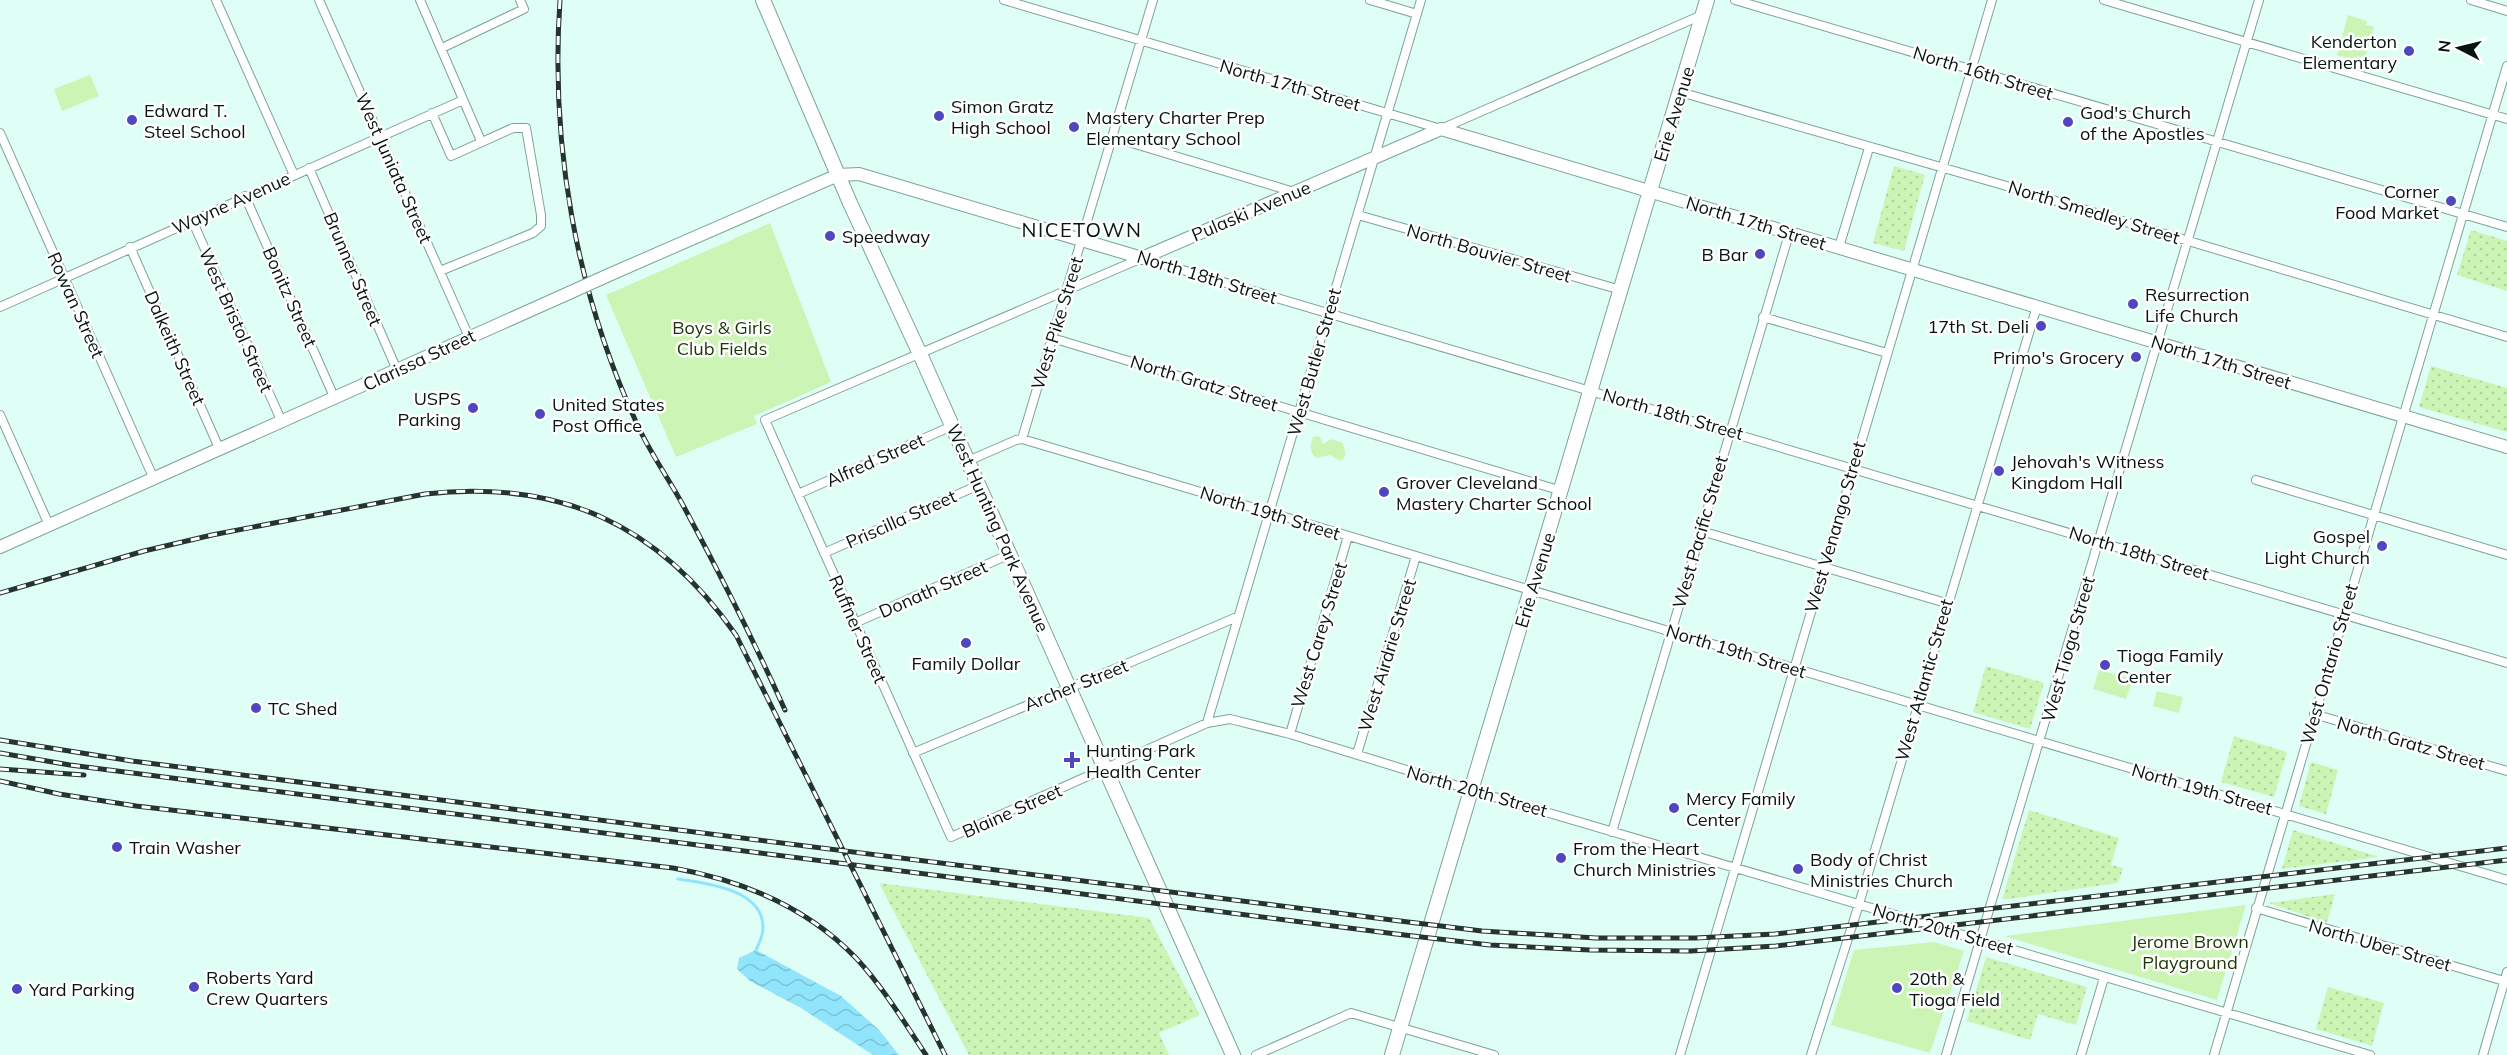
<svg xmlns="http://www.w3.org/2000/svg" width="2507" height="1055" font-family="Mulish,sans-serif">
<style>
.grass{fill:url(#grass-dots)}
.park{fill:#ccf4b5}
.water{fill:url(#water-waves)}
.lines{fill:none;stroke-linecap:round;stroke-linejoin:round}
.stream{stroke:#90e4fc;stroke-width:3}
.street-casing{stroke:#7da398;stroke-width:10}
.secondary-casing{stroke:#7da398;stroke-width:14}
.primary-casing{stroke:#7da398;stroke-width:16}
.street{stroke:#fff;stroke-width:8}
.secondary{stroke:#fff;stroke-width:12}
.primary{stroke:#fff;stroke-width:14}
.rail-casing{stroke:#24342f;stroke-width:5}
.rail{stroke:#fff;stroke-width:3;stroke-dasharray:9;stroke-linecap:butt}
.secondary-bridge-casing{stroke:#7da398;stroke-width:14;stroke-linecap:butt}
.secondary-bridge{stroke:#fff;stroke-width:12}
.poi-dot{fill:#4f47be;stroke:#fff;stroke-width:2}
.labels{text-anchor:middle;dominant-baseline:central;stroke-width:5;stroke-linejoin:round;paint-order:stroke}
.poi-label{font-size:18px;fill:#061410;stroke:#fff;text-anchor:start}
.street-label{font-size:18px;fill:#061410;stroke:#fff}
.park-label{font-size:18px;fill:#1a3602;stroke:#fff}
.neighbourhood-label{font-size:20px;letter-spacing:1.5px;fill:#061410;stroke:#fff}
</style>
<defs>
<pattern id="grass-dots" width="8" height="8" patternUnits="userSpaceOnUse" patternTransform="scale(1.5)"><rect width="8" height="8" fill="#ccf4b5"/><path d="M2 2h.1M6 6h.1" fill="none" stroke="#aed09b" stroke-width="1.8" stroke-linecap="round"/></pattern>
<pattern id="water-waves" width="16" height="10" patternUnits="userSpaceOnUse" patternTransform="scale(1.5)"><rect width="16" height="10" fill="#90e4fc"/><path d="M0 5q4-4 8 0t8 0" fill="none" stroke="#7bc3d7"/></pattern>
</defs>
<rect width="100%" height="100%" fill="#dffef5"/>
<path class="grass" d="M 1894,166 L 1925,175 L 1904,251 L 1873,243 Z
M 2471,230 L 2507,241 L 2507,291 L 2457,275 Z
M 2431,366 L 2507,388 L 2507,432 L 2419,407 Z
M 1986,666 L 2044,683 L 2030,729 L 1973,712 Z
M 2234,736 L 2287,752 L 2274,797 L 2221,782 Z
M 2311,762 L 2338,770 L 2326,814 L 2299,806 Z
M 2029,810 L 2119,838 L 2111,865 L 2123,868 L 2118,883 L 2002,900 Z
M 2293,830 L 2379,857 L 2282,869 Z
M 879,883 L 1149,918 L 1200,1015 L 1159,1033 L 1169,1055 L 969,1055 Z
M 2335,894 L 2327,923 L 2269,903 Z
M 1986,957 L 2087,987 L 2076,1025 L 2038,1014 L 2030,1040 L 1967,1021 Z
M 2328,987 L 2384,1003 L 2372,1046 L 2316,1029 Z"/>
<path class="park" d="M 2348,15 L 2367,21 L 2366,25 L 2374,27 L 2365,58 L 2357,56 L 2356,60 L 2337,55 Z
M 90,75 L 99,96 L 62,111 L 54,89 Z
M 770,223 L 831,382 L 754,416 L 757,424 L 676,457 L 606,295 Z
M 1317,436 L 1320,437 L 1323,444 L 1331,439 L 1343,443 C 1344,451 1349,454 1341,461 L 1330,455 L 1317,458 C 1309,453 1310,444 1313,437 Z
M 2099,670 L 2133,679 L 2126,699 L 2093,689 Z
M 2157,691 L 2183,697 L 2179,713 L 2153,706 Z
M 2246,905 L 2217,1000 L 2004,936 Z
M 1934,942 L 1964,951 L 1930,1053 L 1831,1025 L 1854,950 Z"/>
<path class="water" d="M 756,950 L 841,996 L 879,1030 L 899,1055 L 873,1055 L 801,1008 L 750,981 L 737,969 L 739,958 Z"/>
<g class="lines">
<path class="stream" d="M 678,879 C 707,883 764,890 763,928 C 763,935 759,944 756,950"/>
<defs>
<path id="street" d="M 216,0 L 294,175
M 319,0 L 469,337
M 420,0 L 481,141
M 1004,0 L 1441,129 L 1702,15
M 1370,0 L 1417,14
M 1735,0 L 2507,227
M 2104,0 L 2507,119
M 2471,0 L 2507,11
M 442,48 L 524,9 L 520,0
M 1680,92 L 2003,185 L 2507,337
M 432,113 L 451,156 L 513,128 L 526,128 L 541,215 L 541,226 L 533,233 L 440,271
M 0,133 L 153,477
M 1112,137 L 1294,192
M 309,168 L 397,370
M 245,196 L 335,399
M 1358,215 L 1621,290
M 192,220 L 281,420
M 130,247 L 219,448
M 1839,247 L 1869,148
M 0,307 L 463,100
M 1763,317 L 1887,353
M 1052,338 L 1562,491
M 0,415 L 49,525
M 1022,439 L 1153,0
M 968,461 L 1016,440 L 1022,439 L 2507,880
M 2256,480 L 2507,555
M 798,494 L 952,426
M 1701,531 L 1946,603
M 824,553 L 979,485
M 855,623 L 1010,554
M 2314,714 L 2507,771
M 1207,723 L 1421,0
M 1290,734 L 1348,536
M 913,753 C 1022,707 1131,663 1239,616
M 1357,754 L 1416,556
M 1612,832 L 1789,234
M 2256,908 L 2504,981
M 1256,1055 L 1351,1013 L 1494,1055
M 1680,1055 L 1992,0
M 1811,1055 L 1859,904 L 2037,306
M 1946,1055 L 2259,0
M 2081,1055 L 2104,978
M 2214,1055 L 2507,66
M 2370,1055 L 1471,790 L 1290,734 L 1230,719 L 1207,723 L 951,837 L 765,420 L 1142,258 L 2507,663
M 2483,1055 L 2507,972"/>
<path id="secondary" d="M 611,274 L 838,175 L 859,174 L 1142,258 L 1441,129 L 2507,447
M 0,547 L 569,293"/>
<path id="primary" d="M 763,0 L 850,203 L 920,354 L 1233,1055
M 1392,1055 L 1707,0"/>
</defs>
<use href="#street" class="street-casing"/>
<use href="#secondary" class="secondary-casing"/>
<use href="#primary" class="primary-casing"/>
<use href="#street" class="street"/>
<use href="#secondary" class="secondary"/>
<use href="#primary" class="primary"/>
<defs>
<path id="rail" d="M 560,0 C 550,145 576,292 637,424 C 650,453 669,479 684,507 C 720,574 754,641 785,710
M 0,593 L 144,551 L 212,535 L 425,494 C 560,479 658,524 736,635 L 945,1055
M 0,740 L 132,761 L 1400,921 L 1482,931 L 1596,938 L 1695,938 L 1775,934 L 2507,848
M 0,753 L 70,765 L 1396,934 L 1490,945 L 1590,950 L 1691,951 L 1776,946 L 2507,860
M 0,769 L 84,775
M 0,781 L 59,794 L 136,806 L 673,868 C 741,880 807,907 856,958 C 883,987 904,1022 926,1055"/>
</defs>
<use href="#rail" class="rail-casing"/>
<use href="#rail" class="rail"/>
<defs>
<path id="secondary-bridge" d="M 569,293 L 611,274"/>
</defs>
<use href="#secondary-bridge" class="secondary-bridge-casing"/>
<use href="#secondary-bridge" class="secondary-bridge"/>
</g>
<g class="poi-dot">
<circle cx="2409" cy="51" r="6"/>
<circle cx="939" cy="116" r="6"/>
<circle cx="132" cy="120" r="6"/>
<circle cx="2068" cy="122" r="6"/>
<circle cx="1074" cy="127" r="6"/>
<circle cx="2451" cy="201" r="6"/>
<circle cx="830" cy="236" r="6"/>
<circle cx="1760" cy="254" r="6"/>
<circle cx="2133" cy="304" r="6"/>
<circle cx="2041" cy="326" r="6"/>
<circle cx="2136" cy="357" r="6"/>
<circle cx="473" cy="408" r="6"/>
<circle cx="540" cy="414" r="6"/>
<circle cx="1999" cy="471" r="6"/>
<circle cx="1384" cy="492" r="6"/>
<circle cx="2382" cy="546" r="6"/>
<circle cx="966" cy="643" r="6"/>
<circle cx="2105" cy="665" r="6"/>
<circle cx="256" cy="708" r="6"/>
<path d="M1069 751h6v6h6v6h-6v6h-6v-6h-6v-6h6z"/>
<circle cx="1674" cy="808" r="6"/>
<circle cx="117" cy="847" r="6"/>
<circle cx="1561" cy="858" r="6"/>
<circle cx="1798" cy="869" r="6"/>
<circle cx="194" cy="987" r="6"/>
<circle cx="1897" cy="988" r="6"/>
<circle cx="17" cy="989" r="6"/>
</g>
<g class="labels">
<g class="poi-label">
<text x="2397" y="41" text-anchor="end">Kenderton<tspan x="2397" dy="21">Elementary</tspan></text>
<text x="951" y="106">Simon Gratz<tspan x="951" dy="21">High School</tspan></text>
<text x="144" y="110">Edward T.<tspan x="144" dy="21">Steel School</tspan></text>
<text x="2080" y="112">God's Church<tspan x="2080" dy="21">of the Apostles</tspan></text>
<text x="1086" y="117">Mastery Charter Prep<tspan x="1086" dy="21">Elementary School</tspan></text>
<text x="2439" y="191" text-anchor="end">Corner<tspan x="2439" dy="21">Food Market</tspan></text>
<text x="842" y="236">Speedway</text>
<text x="1748" y="254" text-anchor="end">B Bar</text>
<text x="2145" y="294">Resurrection<tspan x="2145" dy="21">Life Church</tspan></text>
<text x="2029" y="326" text-anchor="end">17th St. Deli</text>
<text x="2124" y="357" text-anchor="end">Primo's Grocery</text>
<text x="461" y="398" text-anchor="end">USPS<tspan x="461" dy="21">Parking</tspan></text>
<text x="552" y="404">United States<tspan x="552" dy="21">Post Office</tspan></text>
<text x="2011" y="461">Jehovah's Witness<tspan x="2011" dy="21">Kingdom Hall</tspan></text>
<text x="1396" y="482">Grover Cleveland<tspan x="1396" dy="21">Mastery Charter School</tspan></text>
<text x="2370" y="536" text-anchor="end">Gospel<tspan x="2370" dy="21">Light Church</tspan></text>
<text x="2117" y="655">Tioga Family<tspan x="2117" dy="21">Center</tspan></text>
<text x="966" y="663" text-anchor="middle">Family Dollar</text>
<text x="268" y="708">TC Shed</text>
<text x="1086" y="750">Hunting Park<tspan x="1086" dy="21">Health Center</tspan></text>
<text x="1686" y="798">Mercy Family<tspan x="1686" dy="21">Center</tspan></text>
<text x="129" y="847">Train Washer</text>
<text x="1573" y="848">From the Heart<tspan x="1573" dy="21">Church Ministries</tspan></text>
<text x="1810" y="859">Body of Christ<tspan x="1810" dy="21">Ministries Church</tspan></text>
<text x="206" y="977">Roberts Yard<tspan x="206" dy="21">Crew Quarters</tspan></text>
<text x="1909" y="978">20th &amp;<tspan x="1909" dy="21">Tioga Field</tspan></text>
<text x="29" y="989">Yard Parking</text>
</g>
<g class="street-label">
<text transform="translate(1983 73) rotate(17)">North 16th Street</text>
<text transform="translate(1290 85) rotate(16)">North 17th Street</text>
<text transform="translate(1674 114) rotate(-73)">Erie Avenue</text>
<text transform="translate(394 168) rotate(66)">West Juniata Street</text>
<text transform="translate(231 203) rotate(-24)">Wayne Avenue</text>
<text transform="translate(1251 211) rotate(-23)">Pulaski Avenue</text>
<text transform="translate(2094 212) rotate(17)">North Smedley Street</text>
<text transform="translate(1756 223) rotate(17)">North 17th Street</text>
<text transform="translate(1489 253) rotate(16)">North Bouvier Street</text>
<text transform="translate(353 269) rotate(67)">Brunner Street</text>
<text transform="translate(1207 277) rotate(17)">North 18th Street</text>
<text transform="translate(290 297) rotate(66)">Bonitz Street</text>
<text transform="translate(76 305) rotate(66)">Rowan Street</text>
<text transform="translate(236 320) rotate(66)">West Bristol Street</text>
<text transform="translate(1057 323) rotate(-73)">West Pike Street</text>
<text transform="translate(175 348) rotate(66)">Dalkeith Street</text>
<text transform="translate(419 360) rotate(-25)">Clarissa Street</text>
<text transform="translate(1314 362) rotate(-74)">West Butler Street</text>
<text transform="translate(2221 362) rotate(17)">North 17th Street</text>
<text transform="translate(1204 383) rotate(17)">North Gratz Street</text>
<text transform="translate(1673 414) rotate(16)">North 18th Street</text>
<text transform="translate(875 460) rotate(-24)">Alfred Street</text>
<text transform="translate(1270 513) rotate(17)">North 19th Street</text>
<text transform="translate(901 519) rotate(-24)">Priscilla Street</text>
<text transform="translate(1835 527) rotate(-74)">West Venango Street</text>
<text transform="translate(998 528) rotate(66)">West Hunting Park Avenue</text>
<text transform="translate(1700 532) rotate(-74)">West Pacific Street</text>
<text transform="translate(2139 553) rotate(17)">North 18th Street</text>
<text transform="translate(1535 580) rotate(-73)">Erie Avenue</text>
<text transform="translate(933 589) rotate(-24)">Donath Street</text>
<text transform="translate(858 629) rotate(66)">Ruffner Street</text>
<text transform="translate(1319 635) rotate(-73)">West Carey Street</text>
<text transform="translate(2068 649) rotate(-74)">West Tioga Street</text>
<text transform="translate(1736 651) rotate(17)">North 19th Street</text>
<text transform="translate(1387 655) rotate(-73)">West Airdrie Street</text>
<text transform="translate(2329 664) rotate(-74)">West Ontario Street</text>
<text transform="translate(1924 680) rotate(-74)">West Atlantic Street</text>
<text transform="translate(1076 685) rotate(-22)">Archer Street</text>
<text transform="translate(2411 743) rotate(16)">North Gratz Street</text>
<text transform="translate(2202 789) rotate(16)">North 19th Street</text>
<text transform="translate(1477 791) rotate(16)">North 20th Street</text>
<text transform="translate(1012 811) rotate(-24)">Blaine Street</text>
<text transform="translate(1943 929) rotate(16)">North 20th Street</text>
<text transform="translate(2380 945) rotate(16)">North Uber Street</text>
</g>
<g class="park-label">
<text x="722" y="327">Boys &amp; Girls<tspan x="722" dy="21">Club Fields</tspan></text>
<text x="2190" y="941">Jerome Brown<tspan x="2190" dy="21">Playground</tspan></text>
</g>
<g class="neighbourhood-label">
<text x="1082" y="229">NICETOWN</text>
</g>
</g>
<g transform="translate(2459 48) rotate(277)" stroke="#ffffff" stroke-width="4.5" paint-order="stroke">
<path d="M0-4.5L10 22L0 15L-10 22Z" fill="#061410"/>
<text y="-9" font-size="16" font-weight="bold" text-anchor="middle" fill="#061410">N</text>
</g>
</svg>
